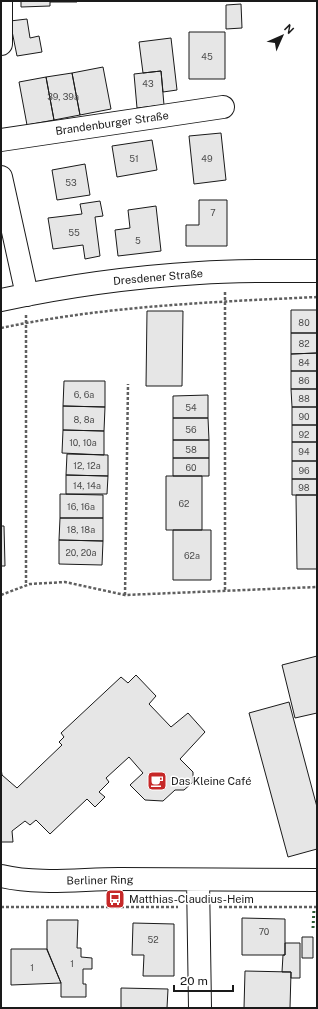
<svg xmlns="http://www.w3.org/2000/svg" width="318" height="1009" font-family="'Public Sans',sans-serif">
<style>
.building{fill:#e6e6e6;stroke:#1a1a1a}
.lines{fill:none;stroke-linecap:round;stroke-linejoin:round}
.minor-casing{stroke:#1a1a1a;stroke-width:24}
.path{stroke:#5f5f5f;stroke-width:2.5;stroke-dasharray:3 2;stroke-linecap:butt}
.minor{stroke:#fff;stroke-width:22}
.hedge{stroke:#2b5a34;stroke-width:3;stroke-dasharray:2 3;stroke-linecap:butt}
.labels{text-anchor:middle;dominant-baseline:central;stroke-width:3;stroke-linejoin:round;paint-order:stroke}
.number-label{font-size:9px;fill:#4d4d4d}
.street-label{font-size:11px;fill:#1a1a1a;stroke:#fff}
.poi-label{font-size:11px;fill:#1a1a1a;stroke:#fff;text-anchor:start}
</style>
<rect width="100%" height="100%" fill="#fff"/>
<path class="building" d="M 21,1 L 50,1 L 50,6 L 21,7 Z
M 50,1 L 77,1 L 77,2 L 50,2 Z
M 241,4 L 242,28 L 226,29 L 226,5 Z
M 27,19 L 30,38 L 39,36 L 42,52 L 17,56 L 10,21 Z
M 189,32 L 225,32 L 225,79 L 189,79 Z
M 171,38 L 177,90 L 163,92 L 161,71 L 143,73 L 139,42 Z
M 103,67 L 111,109 L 80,115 L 72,73 Z
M 161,71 L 164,105 L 137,108 L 134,74 Z
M 72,73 L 80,115 L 54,120 L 46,77 Z
M 46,77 L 54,120 L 27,125 L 19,82 Z
M 221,133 L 226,180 L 194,184 L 189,136 Z
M 152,140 L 157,170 L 117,177 L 112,146 Z
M 85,164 L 90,195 L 57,200 L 52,170 Z
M 199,200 L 227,200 L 227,246 L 186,246 L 186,225 L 199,225 Z
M 100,201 L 103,216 L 95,217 L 100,256 L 85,259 L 83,245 L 53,249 L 48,218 L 82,214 L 80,204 Z
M 156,206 L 161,251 L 118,256 L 115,230 L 130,228 L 128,210 Z
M 291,310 L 317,310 L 317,333 L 291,333 Z
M 147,311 L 183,311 L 182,386 L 146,386 Z
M 291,333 L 317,333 L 317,353 L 291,354 Z
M 317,353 L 317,371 L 291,371 L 291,354 Z
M 291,371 L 317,371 L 317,389 L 291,389 Z
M 64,381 L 105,381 L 105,407 L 63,406 Z
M 291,389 L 317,389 L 317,407 L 292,407 Z
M 208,395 L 208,418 L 173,418 L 173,396 Z
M 63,406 L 105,407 L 104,431 L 63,430 Z
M 292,407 L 317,407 L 317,425 L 292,425 Z
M 173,418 L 208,418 L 209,440 L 173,440 Z
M 292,425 L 317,425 L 317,442 L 292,442 Z
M 63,430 L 104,431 L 104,455 L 62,453 Z
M 173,440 L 209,440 L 209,458 L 173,458 Z
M 292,442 L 317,442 L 317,461 L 292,461 Z
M 67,454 L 108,455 L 108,476 L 66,475 Z
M 173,458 L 209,458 L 209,476 L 173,476 Z
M 292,461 L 317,461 L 317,479 L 292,479 Z
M 66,475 L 108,476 L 107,494 L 66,494 Z
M 166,476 L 202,476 L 202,530 L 166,530 Z
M 292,479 L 317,479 L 317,495 L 292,495 Z
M 60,494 L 103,495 L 103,518 L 60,518 Z
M 296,495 L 317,495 L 317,569 L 297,569 Z
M 60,518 L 103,518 L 103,541 L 59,540 Z
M 1,526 L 4,526 L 5,566 L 1,566 Z
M 173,530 L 211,530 L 211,580 L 173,580 Z
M 59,540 L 103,541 L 102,565 L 59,564 Z
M 317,656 L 317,713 L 295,718 L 282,665 Z
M 136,675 L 156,696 L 149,704 L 171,727 L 188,713 L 205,732 L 180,759 L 193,772 L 193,782 L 184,790 L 175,790 L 163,801 L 145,800 L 130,785 L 143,773 L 129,757 L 106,778 L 109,782 L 99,792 L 105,797 L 95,807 L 87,799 L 50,834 L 36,820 L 30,825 L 25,821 L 12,831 L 13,842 L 1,842 L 1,768 L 2,775 L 17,788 L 62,745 L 59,742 L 64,737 L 61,733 L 121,677 L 128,683 Z
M 289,702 L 317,807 L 317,849 L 288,857 L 249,713 Z
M 242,918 L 285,919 L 285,955 L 242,955 Z
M 47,920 L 78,920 L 77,948 L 81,948 L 81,957 L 92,958 L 92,969 L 83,969 L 83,984 L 86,984 L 86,997 L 61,997 L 61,983 L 47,950 Z
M 133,923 L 174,924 L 174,976 L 143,976 L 144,955 L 132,955 Z
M 302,937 L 313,937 L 313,958 L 302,958 Z
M 285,943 L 300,943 L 300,978 L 291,978 L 291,972 L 282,972 L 283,955 L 285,955 Z
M 11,949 L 47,949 L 61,983 L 11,985 Z
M 245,971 L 291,972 L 290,1008 L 244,1008 Z
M 121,988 L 168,989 L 167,1008 L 121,1008 Z"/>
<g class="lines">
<defs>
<path id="minor" d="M 1,44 L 1,1
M 1,140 L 223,107
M 1,177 L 27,295
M 1,300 C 66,286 132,277 199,273 C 238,270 278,271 317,271
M 1,876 C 39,885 80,879 119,879 C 185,879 251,880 317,880
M 198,880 L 200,1008"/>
</defs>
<use href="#minor" class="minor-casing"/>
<path class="path" d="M 225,292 L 225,590
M 26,315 L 26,585
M 1,328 C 105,306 211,302 317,297
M 1,595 L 30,584 L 65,582 L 125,595 L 317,587
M 125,595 L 128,384
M 1,907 L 178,907
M 219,907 L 317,907"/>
<use href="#minor" class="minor"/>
<path class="hedge" d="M 313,928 L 314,909"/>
</g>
<defs>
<symbol id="cafe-square" viewBox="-11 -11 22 22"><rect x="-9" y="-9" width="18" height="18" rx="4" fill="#c62828" stroke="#fff"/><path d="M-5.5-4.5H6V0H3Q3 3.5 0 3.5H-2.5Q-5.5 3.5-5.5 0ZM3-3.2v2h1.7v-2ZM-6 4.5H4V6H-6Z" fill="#fff"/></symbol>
<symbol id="bus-square" viewBox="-11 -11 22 22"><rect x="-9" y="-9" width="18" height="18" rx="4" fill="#c62828" stroke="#fff"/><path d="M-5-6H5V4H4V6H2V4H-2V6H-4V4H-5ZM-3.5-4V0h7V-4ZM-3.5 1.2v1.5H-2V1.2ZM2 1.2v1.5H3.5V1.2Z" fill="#fff"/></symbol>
</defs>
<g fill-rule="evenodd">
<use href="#cafe-square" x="146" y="770" width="22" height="22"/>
<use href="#bus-square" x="104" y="888" width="22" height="22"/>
</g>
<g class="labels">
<g class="number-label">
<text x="207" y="56">45</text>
<text x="148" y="83">43</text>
<text x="63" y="96">39, 39a</text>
<text x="134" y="158">51</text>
<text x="207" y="158">49</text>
<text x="71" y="182">53</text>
<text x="213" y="212">7</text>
<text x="74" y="232">55</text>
<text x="138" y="240">5</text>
<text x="304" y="322">80</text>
<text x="304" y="343">82</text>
<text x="304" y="362">84</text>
<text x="304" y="380">86</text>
<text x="84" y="394">6, 6a</text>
<text x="304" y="398">88</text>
<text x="191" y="407">54</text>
<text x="304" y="416">90</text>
<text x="84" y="419">8, 8a</text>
<text x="191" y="429">56</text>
<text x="304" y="434">92</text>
<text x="83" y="442">10, 10a</text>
<text x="191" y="449">58</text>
<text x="304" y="451">94</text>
<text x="87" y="465">12, 12a</text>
<text x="191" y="467">60</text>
<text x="304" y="470">96</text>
<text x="87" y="485">14, 14a</text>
<text x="304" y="487">98</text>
<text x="184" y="503">62</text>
<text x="81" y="506">16, 16a</text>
<text x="81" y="529">18, 18a</text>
<text x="81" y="552">20, 20a</text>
<text x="192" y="555">62a</text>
<text x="264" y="931">70</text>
<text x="153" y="939">52</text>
<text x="72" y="963">1</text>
<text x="32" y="967">1</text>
</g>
<g class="street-label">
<text transform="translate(112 123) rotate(-8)">Brandenburger Straße</text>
<text transform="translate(158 277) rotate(-5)">Dresdener Straße</text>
<text transform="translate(100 880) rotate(-1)">Berliner Ring</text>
</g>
<g class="poi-label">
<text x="171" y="781">Das Kleine Café</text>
<text x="129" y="899">Matthias-Claudius-Heim</text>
</g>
</g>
<rect width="318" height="1009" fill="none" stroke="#1a1a1a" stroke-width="4"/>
<g transform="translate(282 36) rotate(45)" stroke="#ffffff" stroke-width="3" paint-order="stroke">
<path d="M0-3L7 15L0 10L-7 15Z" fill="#1a1a1a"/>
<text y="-6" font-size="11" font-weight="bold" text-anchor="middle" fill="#1a1a1a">N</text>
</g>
<path d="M174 985v6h59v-6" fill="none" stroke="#1a1a1a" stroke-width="2"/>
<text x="180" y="985" font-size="12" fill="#1a1a1a" stroke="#ffffff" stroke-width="3" paint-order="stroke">20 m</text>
</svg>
